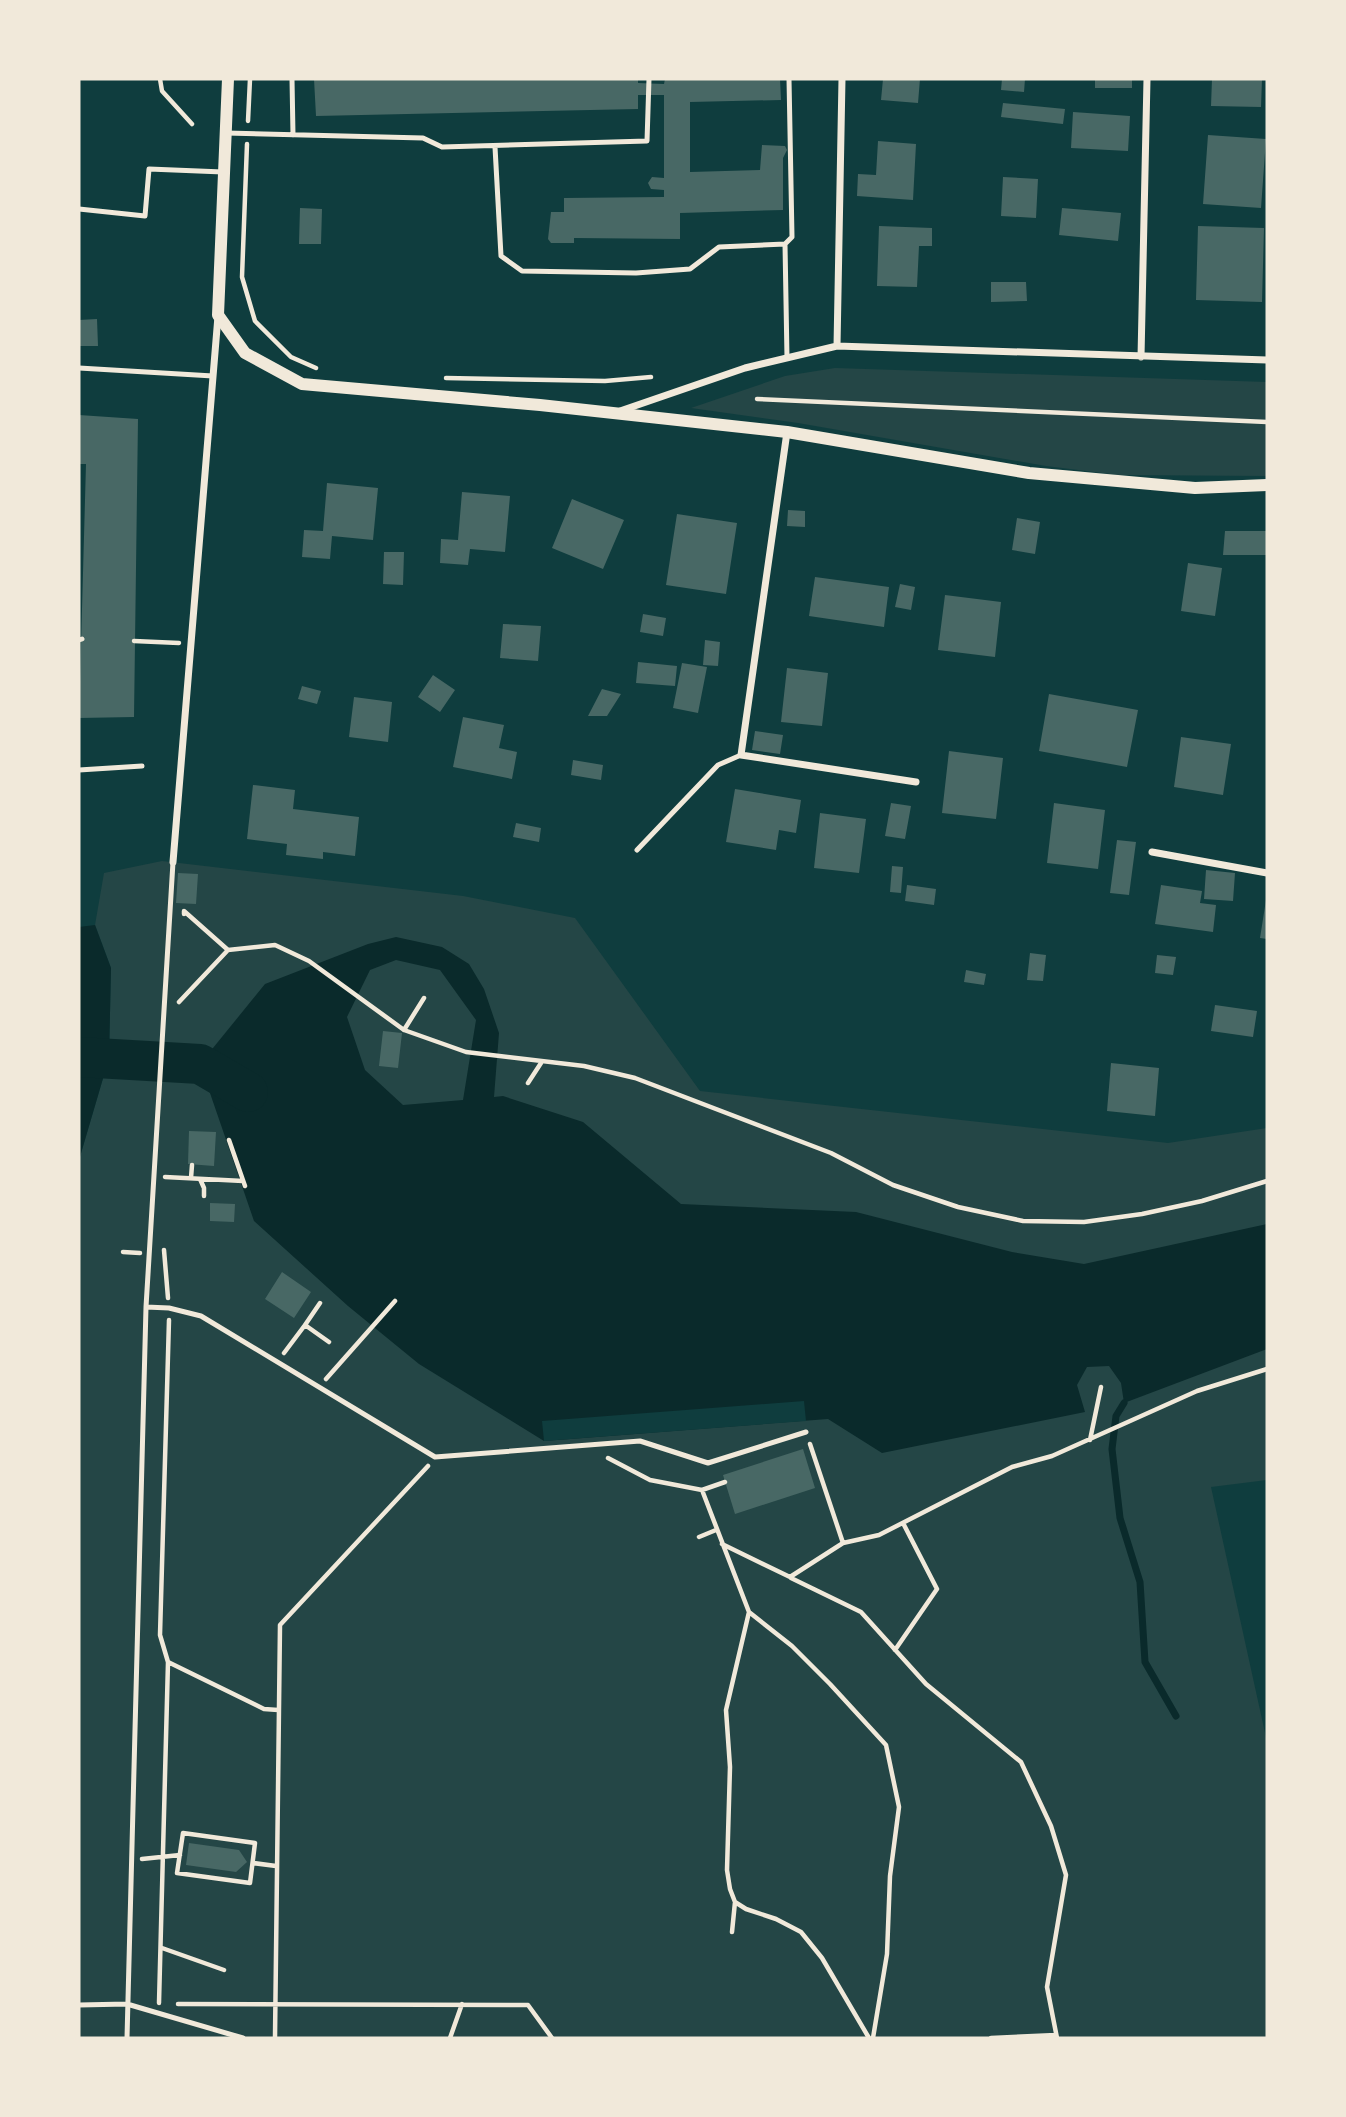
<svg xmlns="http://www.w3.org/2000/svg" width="1346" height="2117" font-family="'PT Sans',sans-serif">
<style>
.green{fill:#244646}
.water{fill:#0a2a2b;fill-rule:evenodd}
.pier{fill:#0f3d3e}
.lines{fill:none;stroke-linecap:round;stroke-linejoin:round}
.stream{stroke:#0a2a2b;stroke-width:7}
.river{stroke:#0a2a2b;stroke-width:40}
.building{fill:#486865}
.path{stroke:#f1e9da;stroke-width:4.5}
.service{stroke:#f1e9da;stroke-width:5}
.minor{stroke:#f1e9da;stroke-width:7}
.tertiary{stroke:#f1e9da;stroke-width:12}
</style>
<rect width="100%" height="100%" fill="#0f3d3e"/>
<path class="green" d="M 835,368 L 1267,382 L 1267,476 L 1118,475 L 1046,466 L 798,423 L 691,408 L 785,376 Z
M 162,861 L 463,896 L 575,918 L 700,1091 L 1168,1143 L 1267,1128 L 1267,1480 L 1211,1487 L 1267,1742 L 1267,2038 L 79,2038 L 79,1160 L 109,1058 L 111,968 L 95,925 L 104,873 Z"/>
<path class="water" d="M 95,925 L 111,968 L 109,1058 L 79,1160 L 79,927 Z
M 396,937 L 442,947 L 469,964 L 484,989 L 499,1033 L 494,1097 L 503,1096 L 583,1122 L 681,1204 L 856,1212 L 1012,1252 L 1084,1264 L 1267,1224 L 1267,1349 L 1124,1403 L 1121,1383 L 1109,1366 L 1087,1367 L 1077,1385 L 1085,1412 L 882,1453 L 828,1419 L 544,1441 L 419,1364 L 348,1306 L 254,1221 L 200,1064 L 265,984 L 368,944 ZM 396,960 L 440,970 L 476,1020 L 463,1100 L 403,1105 L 365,1070 L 347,1017 L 370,970 Z"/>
<path class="pier" d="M 804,1401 L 806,1421 L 544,1441 L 542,1421 Z"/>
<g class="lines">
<path class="stream" d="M 1124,1403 L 1116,1416 L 1112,1449 L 1120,1518 L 1140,1582 L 1145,1662 L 1176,1716"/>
<path class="river" d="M 79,1057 L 200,1064 L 248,1092"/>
</g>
<path class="building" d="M 314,79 L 638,79 L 638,83 L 664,84 L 665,79 L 780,79 L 781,100 L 690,102 L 690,172 L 760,170 L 762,145 L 785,146 L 787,150 L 783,158 L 783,210 L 680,213 L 680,239 L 574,238 L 574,243 L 551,243 L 548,239 L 551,212 L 564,212 L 564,198 L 664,197 L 664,190 L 651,189 L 648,183 L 652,177 L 664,178 L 664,95 L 638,95 L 638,109 L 316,116 Z
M 883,79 L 920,79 L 918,103 L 881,100 Z
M 1002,79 L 1025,79 L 1024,92 L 1001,90 Z
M 1095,79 L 1132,79 L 1132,88 L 1095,88 Z
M 1212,79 L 1262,79 L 1261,107 L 1211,106 Z
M 1003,103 L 1065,109 L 1063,124 L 1001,117 Z
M 1073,112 L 1130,116 L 1128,151 L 1071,148 Z
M 1208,135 L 1266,139 L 1261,208 L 1203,204 Z
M 878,141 L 916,144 L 913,200 L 857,196 L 858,174 L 876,175 Z
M 1003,177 L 1038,179 L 1036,218 L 1001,216 Z
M 300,208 L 322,209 L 321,244 L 299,244 Z
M 1062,208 L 1121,213 L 1118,241 L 1059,235 Z
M 879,226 L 932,228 L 932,246 L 919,246 L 917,287 L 877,286 Z
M 1198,226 L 1264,228 L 1262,302 L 1196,300 Z
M 991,282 L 1026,282 L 1027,301 L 991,302 Z
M 97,319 L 98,346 L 79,346 L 79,320 Z
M 79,415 L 138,419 L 134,717 L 79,718 L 86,464 L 79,464 Z
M 327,483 L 378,488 L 373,540 L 332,536 L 330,559 L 302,557 L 304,530 L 323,531 Z
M 462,492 L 510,496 L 505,552 L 470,549 L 468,565 L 440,563 L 441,539 L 458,540 Z
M 572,499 L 624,520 L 603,569 L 552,548 Z
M 788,510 L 805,511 L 805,527 L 787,526 Z
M 677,514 L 737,523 L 726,594 L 666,585 Z
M 1017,518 L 1040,522 L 1035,554 L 1012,550 Z
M 1225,531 L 1267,531 L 1267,555 L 1223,555 Z
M 384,552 L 404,552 L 403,585 L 383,584 Z
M 1188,563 L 1222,568 L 1215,616 L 1181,611 Z
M 815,577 L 889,587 L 884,627 L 809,616 Z
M 900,584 L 915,587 L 911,610 L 895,607 Z
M 945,595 L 1001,602 L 995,657 L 938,650 Z
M 643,614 L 666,618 L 663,636 L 640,632 Z
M 503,624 L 541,626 L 538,661 L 500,658 Z
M 705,640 L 720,642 L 718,666 L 703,665 Z
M 638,662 L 677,666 L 675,686 L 636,683 Z
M 682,663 L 707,667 L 698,713 L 673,708 Z
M 787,668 L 828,673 L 822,726 L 781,722 Z
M 433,675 L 455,690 L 440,712 L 418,697 Z
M 302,686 L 321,691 L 317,704 L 298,699 Z
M 602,689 L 621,694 L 607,716 L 588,716 Z
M 1049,694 L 1138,710 L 1127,767 L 1039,751 Z
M 354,697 L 392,702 L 388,742 L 349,737 Z
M 463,717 L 504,725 L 499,748 L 517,752 L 512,779 L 453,767 Z
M 755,731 L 783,735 L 780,754 L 752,750 Z
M 1181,737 L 1231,744 L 1223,795 L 1174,787 Z
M 949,751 L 1003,758 L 996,819 L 942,813 Z
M 573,760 L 603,765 L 601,780 L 571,775 Z
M 253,785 L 295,790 L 293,809 L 359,817 L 355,856 L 323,852 L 323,859 L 286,855 L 287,844 L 247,839 Z
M 735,789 L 801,800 L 796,833 L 779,830 L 776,850 L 726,842 Z
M 891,803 L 911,806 L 905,839 L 885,836 Z
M 1054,803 L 1105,810 L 1098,869 L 1047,863 Z
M 820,813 L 866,819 L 859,873 L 814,868 Z
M 516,823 L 541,828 L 539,842 L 513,837 Z
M 1117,840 L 1136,842 L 1129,895 L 1110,893 Z
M 892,866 L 903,867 L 901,893 L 890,892 Z
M 1206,870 L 1235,873 L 1233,901 L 1204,899 Z
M 178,873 L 198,874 L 196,904 L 176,903 Z
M 907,885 L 936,889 L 934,905 L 905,901 Z
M 1161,885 L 1202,891 L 1200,903 L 1216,905 L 1213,932 L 1155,924 Z
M 1266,900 L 1267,900 L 1267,939 L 1260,938 Z
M 1030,953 L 1046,955 L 1043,981 L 1027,980 Z
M 1157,955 L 1176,957 L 1173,975 L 1155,973 Z
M 966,970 L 986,974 L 984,985 L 964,982 Z
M 1215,1005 L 1257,1011 L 1253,1037 L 1211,1031 Z
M 383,1031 L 402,1033 L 398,1068 L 379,1066 Z
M 1111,1063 L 1159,1068 L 1155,1116 L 1107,1111 Z
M 189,1131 L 216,1132 L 214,1166 L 188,1164 Z
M 210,1203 L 235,1204 L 234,1222 L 210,1221 Z
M 282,1272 L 311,1292 L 294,1318 L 265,1299 Z
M 803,1449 L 815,1488 L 735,1514 L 723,1475 Z
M 189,1843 L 239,1850 L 247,1862 L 236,1872 L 186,1865 Z"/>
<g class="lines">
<path class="path" d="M 160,79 L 162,91 L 192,124
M 248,121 L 250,79
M 247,144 L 242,277 L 255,321 L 291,357 L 316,368
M 446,378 L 605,381 L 651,377
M 757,399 L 1267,422
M 134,641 L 179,643
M 184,914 L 184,911 L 228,950
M 179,1002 L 228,950 L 275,945 L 309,961 L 404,1030 L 466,1052 L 584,1066 L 635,1078 L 831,1153 L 893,1185 L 958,1207 L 1023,1221 L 1084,1222 L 1142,1214 L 1202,1201 L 1267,1181
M 404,1030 L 424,998
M 528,1083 L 541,1063
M 229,1140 L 245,1186
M 165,1177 L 243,1181
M 191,1178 L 192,1165
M 200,1179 L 204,1188 L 204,1196
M 164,1250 L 168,1298
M 123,1252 L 140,1253
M 305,1325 L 320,1303
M 284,1353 L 305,1325 L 329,1342
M 326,1379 L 395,1301
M 1090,1440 L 1101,1387
M 810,1444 L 843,1543
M 608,1458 L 650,1480 L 702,1490
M 725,1482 L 702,1490 L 749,1612 L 792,1646 L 830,1684 L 886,1745 L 899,1807 L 890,1876 L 887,1954 L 873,2038
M 699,1537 L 716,1530
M 722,1544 L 790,1577 L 843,1543 L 879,1535 L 1012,1467 L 1052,1456 L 1197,1391 L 1267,1369
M 791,1578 L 861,1612 L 926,1684 L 1021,1762 L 1051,1826 L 1066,1875 L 1047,1987 L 1057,2038
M 749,1612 L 726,1710 L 730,1767 L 727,1870 L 730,1889 L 735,1902 L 746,1909 L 776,1919 L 801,1932 L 822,1958 L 869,2038
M 895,1650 L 937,1589 L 903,1523
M 168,1662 L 264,1709 L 278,1710
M 183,1833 L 255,1843 L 250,1883 L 177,1873 Z
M 142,1859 L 180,1855
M 253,1863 L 276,1866
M 732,1932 L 735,1902
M 162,1948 L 224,1970
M 159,2003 L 168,1662 L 160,1635 L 169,1320
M 178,2004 L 528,2005 L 552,2038
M 275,2038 L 280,1625 L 428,1466
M 450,2038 L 462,2004
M 991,2038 L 1056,2035"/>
<path class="service" d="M 292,79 L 293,135
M 226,133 L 423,138 L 442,147 L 647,141 L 649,79
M 495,147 L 501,256 L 522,271 L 636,273 L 690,269 L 719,247 L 785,244 L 792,237 L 789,79
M 79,209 L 145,216 L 149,169 L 223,172
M 785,244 L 787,358
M 79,368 L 213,376
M 79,640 L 82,639
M 79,770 L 142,766
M 637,850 L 718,765 L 741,755
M 146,1307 L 169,1308 L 201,1316 L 435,1457 L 640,1441 L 708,1463 L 806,1432
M 79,2005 L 127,2004 L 243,2038
M 127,2038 L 146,1307 L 173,862"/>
<path class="minor" d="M 837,346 L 842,79
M 1141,357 L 1147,79
M 620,411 L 745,368 L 837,346 L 1267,360
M 787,432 L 741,755 L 916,782
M 1152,852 L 1267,873
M 173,862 L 218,316"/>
<path class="tertiary" d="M 228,79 L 218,315 L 245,353 L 302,384 L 540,405 L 787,432 L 1029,473 L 1195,488 L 1267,485"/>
</g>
<rect width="1346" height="2117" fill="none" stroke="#f1e9da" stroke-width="161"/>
</svg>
